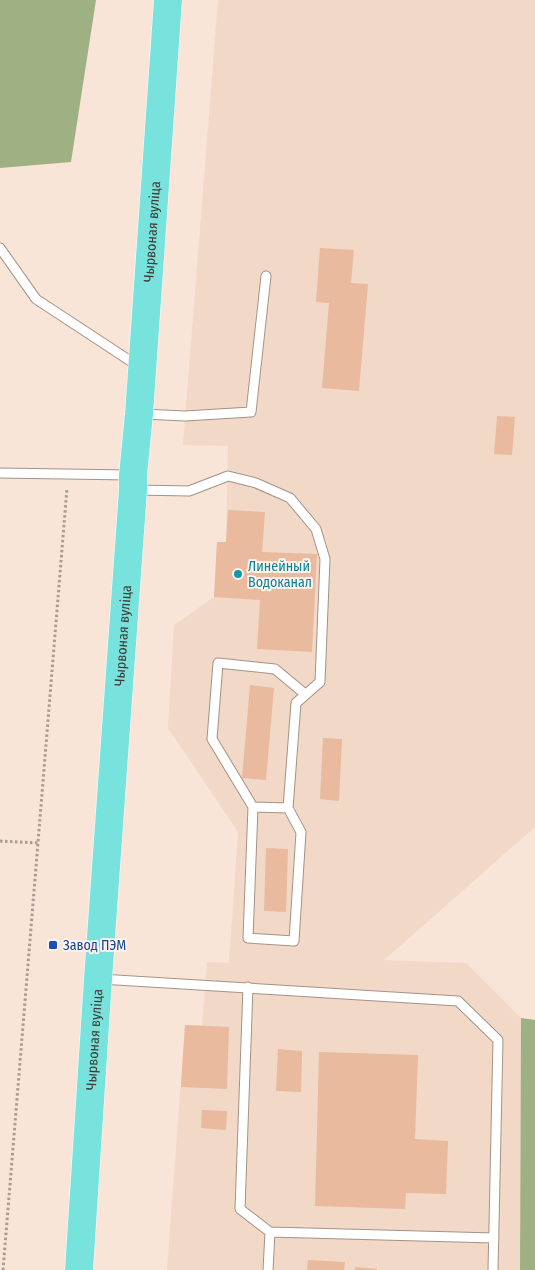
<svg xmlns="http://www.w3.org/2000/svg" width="535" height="1270" font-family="'Fira Sans Condensed',sans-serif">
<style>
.built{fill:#f2d8c7}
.forest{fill:#9fb182}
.building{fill:#e9ba9d}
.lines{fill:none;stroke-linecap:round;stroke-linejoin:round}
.lane-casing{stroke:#a49286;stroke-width:11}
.primary-casing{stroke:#fff;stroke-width:29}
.path{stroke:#ab9c93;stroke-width:3;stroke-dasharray:2.5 2.5;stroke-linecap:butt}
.lane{stroke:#fff;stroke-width:9}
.primary{stroke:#78e3dd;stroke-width:28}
.culture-dot{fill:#0f9aa8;stroke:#fdf4ef;stroke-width:2}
.transit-dot{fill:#1a4fb4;stroke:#fdf4ef;stroke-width:2}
.labels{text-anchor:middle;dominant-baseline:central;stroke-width:4;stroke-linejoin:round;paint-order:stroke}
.street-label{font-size:14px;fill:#403833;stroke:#fdf4ef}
.culture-label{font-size:14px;fill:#0d838f;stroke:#fdf4ef;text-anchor:start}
.transit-label{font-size:14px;fill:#164399;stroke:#fdf4ef;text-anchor:start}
</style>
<rect width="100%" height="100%" fill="#f9e4d8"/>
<path class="built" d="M 218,0 L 535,0 L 535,827 L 384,960 L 466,963 L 521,1018 L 520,1270 L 167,1270 L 185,1025 L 202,1025 L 207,962 L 229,963 L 238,832 L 168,728 L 174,625 L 214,597 L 217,542 L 226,542 L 228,446 L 183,445 Z"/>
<path class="forest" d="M 0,0 L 96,0 L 71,162 L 0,168 Z
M 521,1018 L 535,1020 L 535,1270 L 520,1270 Z"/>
<path class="building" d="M 320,248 L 354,250 L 351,283 L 368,284 L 359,391 L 322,388 L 329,303 L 316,302 Z
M 497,416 L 515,417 L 512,455 L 494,454 Z
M 228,510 L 265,512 L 262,552 L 317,554 L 312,652 L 257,649 L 260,600 L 214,597 L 217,542 L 226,542 Z
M 250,685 L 274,688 L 266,780 L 242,778 Z
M 323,738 L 342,739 L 339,801 L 320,799 Z
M 266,848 L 288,849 L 286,912 L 264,911 Z
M 185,1025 L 229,1027 L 227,1089 L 181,1087 Z
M 278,1049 L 302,1051 L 301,1092 L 276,1091 Z
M 319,1052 L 418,1055 L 415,1139 L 448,1141 L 446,1194 L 406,1193 L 405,1209 L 315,1206 Z
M 202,1110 L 227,1111 L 226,1130 L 201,1128 Z
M 308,1260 L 345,1262 L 344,1270 L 307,1270 Z
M 355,1267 L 377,1269 L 377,1270 L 355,1270 Z"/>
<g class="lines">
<defs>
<path id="lane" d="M 0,248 L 36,299 L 138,366
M 142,414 L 185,416 L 251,412 L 266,276
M 0,473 L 130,475
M 136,490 L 189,491 L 228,476 L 256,483 L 290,498 L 316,529 L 325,559 L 320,682 L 296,703 L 288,808 L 253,807 L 212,739 L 218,663 L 275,669 L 305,694
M 253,807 L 248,938 L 294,941 L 301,832 L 288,808
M 100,979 L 458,1001 L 498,1040 L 493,1270
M 248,987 L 240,1209 L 270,1232
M 268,1270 L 270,1232 L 494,1238"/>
<g id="primary">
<path id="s1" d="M 79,1270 L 98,979 L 133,490 L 133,475 L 139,414 L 168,0"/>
</g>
</defs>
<use href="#lane" class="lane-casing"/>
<use href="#primary" class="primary-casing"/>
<path class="path" d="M 0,841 L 38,843
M 3,1270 L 67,488"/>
<use href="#lane" class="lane"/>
<use href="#primary" class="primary"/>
</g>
<circle class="culture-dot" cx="238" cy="574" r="5"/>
<rect class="transit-dot" x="48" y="940" width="10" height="10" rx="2.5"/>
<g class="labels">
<g class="street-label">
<text stroke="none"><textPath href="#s1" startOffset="1041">Чырвоная вуліца</textPath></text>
<text stroke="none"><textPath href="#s1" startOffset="636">Чырвоная вуліца</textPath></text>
<text stroke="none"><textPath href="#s1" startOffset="231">Чырвоная вуліца</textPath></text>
</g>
<g class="culture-label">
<text x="248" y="566">Линейный<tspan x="248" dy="16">Водоканал</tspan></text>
</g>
<g class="transit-label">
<text x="63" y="945">Завод ПЭМ</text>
</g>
</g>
</svg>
